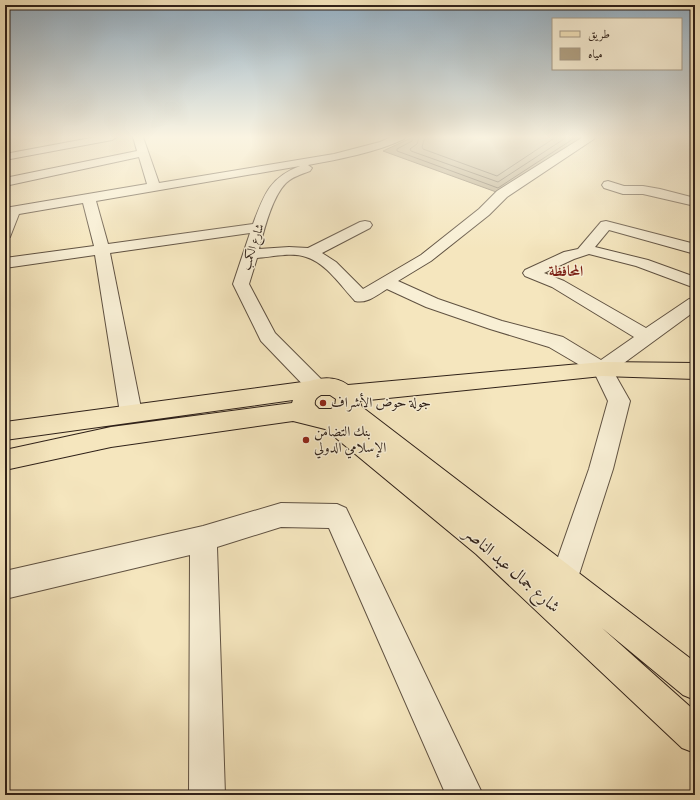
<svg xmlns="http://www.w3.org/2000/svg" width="700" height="800" font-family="'IM FELL DW Pica',Amiri,serif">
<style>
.water{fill:#b2a386;stroke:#7e6f5a}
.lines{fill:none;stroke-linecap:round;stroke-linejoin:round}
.shore{stroke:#706250;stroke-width:1}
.minor-casing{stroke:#605242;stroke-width:2}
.major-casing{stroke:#2f2119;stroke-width:2}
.minor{fill:#f8efd5;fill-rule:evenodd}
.major{fill:#f5e6be;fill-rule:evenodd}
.poi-dot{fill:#8f2418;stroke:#f8efd5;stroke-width:1.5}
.labels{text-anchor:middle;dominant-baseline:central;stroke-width:3;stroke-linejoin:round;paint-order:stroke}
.far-street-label{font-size:12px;fill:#2f2119;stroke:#f8efd5}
.poi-label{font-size:14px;fill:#2f2119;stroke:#f8efd5;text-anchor:start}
.far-district-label{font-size:15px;font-weight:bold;fill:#7a1f14;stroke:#f8efd5}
.near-street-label{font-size:17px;fill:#2f2119;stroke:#f8efd5}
</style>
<rect width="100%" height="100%" fill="#f5e6be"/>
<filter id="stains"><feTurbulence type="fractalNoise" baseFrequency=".005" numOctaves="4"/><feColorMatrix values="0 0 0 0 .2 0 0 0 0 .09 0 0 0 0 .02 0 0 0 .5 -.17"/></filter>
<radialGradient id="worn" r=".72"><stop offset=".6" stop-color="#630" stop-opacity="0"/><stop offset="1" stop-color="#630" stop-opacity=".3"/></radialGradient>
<path class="water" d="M 413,137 L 583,137 L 499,193 L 383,151 Z"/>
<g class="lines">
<path class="shore" d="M 414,137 L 412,141 L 397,149 L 397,151 L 498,188 L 576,137
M 419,137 L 417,144 L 410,149 L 411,151 L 498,182 L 567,137
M 425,137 L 422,147 L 423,149 L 497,176 L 556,137"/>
<defs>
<path id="minor" d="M 96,137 L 117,137 L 112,140 L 5,160 L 5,154 Z
M 133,137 L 143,137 L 159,183 L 334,154 L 380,142 L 391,137 L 405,137 L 404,139 C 374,153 340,159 308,165 L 312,168 L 310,171 C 302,174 292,177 286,183 C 272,197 264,230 259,249 L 289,247 L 308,248 L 360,222 L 365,221 L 370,222 L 372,225 L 370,228 L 322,253 L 336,262 L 363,289 L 421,255 L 479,209 L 497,191 L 583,137 L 595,137 L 594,139 L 507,197 L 489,215 L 431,261 L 398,281 L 438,299 L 502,321 L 563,337 L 601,360 L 634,337 L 552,287 L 525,276 L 523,273 L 525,270 L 564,252 L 578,249 L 601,222 L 606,221 L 695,244 L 695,254 L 609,230 L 595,247 L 648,260 L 695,277 L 695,288 L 636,266 L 589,254 L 574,259 L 544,273 L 564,281 L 646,328 L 689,299 L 695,298 L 695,311 L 613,371 L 630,401 L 613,469 L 574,590 L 564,594 L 554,590 L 550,580 L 589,469 L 608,401 L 595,374 L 549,347 L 490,329 L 426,307 L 387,289 C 377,295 367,304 355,301 C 341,286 326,263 306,257 C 292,252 272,257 257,258 L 249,284 L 275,333 L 324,382 L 327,387 L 324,392 L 317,395 L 310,392 L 261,341 L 233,284 L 250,233 L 110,253 L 142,413 L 139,419 L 131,421 L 123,419 L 120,413 L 95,255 L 5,268 L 5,258 L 94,246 L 83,203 L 19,214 L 10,237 L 5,238 L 5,208 L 147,184 L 139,157 L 5,186 L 5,178 L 137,151 ZM 300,166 C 269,178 264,195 253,224 L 108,244 L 96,201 Z
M 608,181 L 624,186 L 643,186 L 660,189 L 695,198 L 695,206 L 643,194 L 623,194 L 604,188 L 602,185 L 604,182 Z
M 281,503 L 337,504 L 346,508 L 483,795 L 446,795 L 329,528 L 281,527 L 217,547 L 225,795 L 189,795 L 190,555 L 5,599 L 5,571 L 203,526 Z"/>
<path id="major" d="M 602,362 L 695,363 L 695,379 L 602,376 L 359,401 L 362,407 L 695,662 L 695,700 L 683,695 L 602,628 L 695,711 L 695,753 L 682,748 L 476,554 L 325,429 L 293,421 L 111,447 L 5,470 L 5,450 L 111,427 L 292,403 L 293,400 L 5,440 L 5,422 L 310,381 C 323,377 337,377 348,385 ZM 321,395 L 330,395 L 336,399 L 335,406 L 331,409 L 319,409 L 315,405 C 314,400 316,398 321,395 Z"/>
</defs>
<use href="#minor" class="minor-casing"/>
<use href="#major" class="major-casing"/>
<use href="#minor" class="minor"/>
<use href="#major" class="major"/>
</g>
<linearGradient id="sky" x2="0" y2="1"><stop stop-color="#92adc1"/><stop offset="0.55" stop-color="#faf4e2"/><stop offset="1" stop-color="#faf4e2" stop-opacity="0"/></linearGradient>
<rect width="700" height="249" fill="url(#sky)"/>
<g class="poi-dot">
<circle cx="323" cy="403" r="4"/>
<circle cx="306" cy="440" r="4"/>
</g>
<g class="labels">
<g class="far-street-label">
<text transform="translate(253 247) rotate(-72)">شارع الكمب</text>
</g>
<g class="poi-label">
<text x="331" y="403">جولة حوض الأشراف</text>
<text x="314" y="432">بنك التضامن<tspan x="314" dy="16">الإسلامي الدولي</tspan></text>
</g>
<g class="far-district-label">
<text x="566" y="271">المحافظة</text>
</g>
<g class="near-street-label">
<text transform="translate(512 570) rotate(41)">شارع جمال عبد الناصر</text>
</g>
</g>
<rect width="700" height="800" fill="none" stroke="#f5e6be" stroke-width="20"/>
<rect x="6" y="6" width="688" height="788" fill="none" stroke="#2f2119" stroke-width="2"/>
<rect x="10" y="10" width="680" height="780" fill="none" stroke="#2f2119"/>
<rect x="552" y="18" width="130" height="52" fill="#f8efd5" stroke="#a89d8a"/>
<rect x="560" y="31" width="20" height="6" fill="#f5e6be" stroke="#a89d8a"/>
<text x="588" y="38" font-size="12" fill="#2f2119">طريق</text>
<rect x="560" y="48" width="20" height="12" fill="#b2a386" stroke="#a89d8a"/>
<text x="588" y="58" font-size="12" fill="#2f2119">مياه</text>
<rect width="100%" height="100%" filter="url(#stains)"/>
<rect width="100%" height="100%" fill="url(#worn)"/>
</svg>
